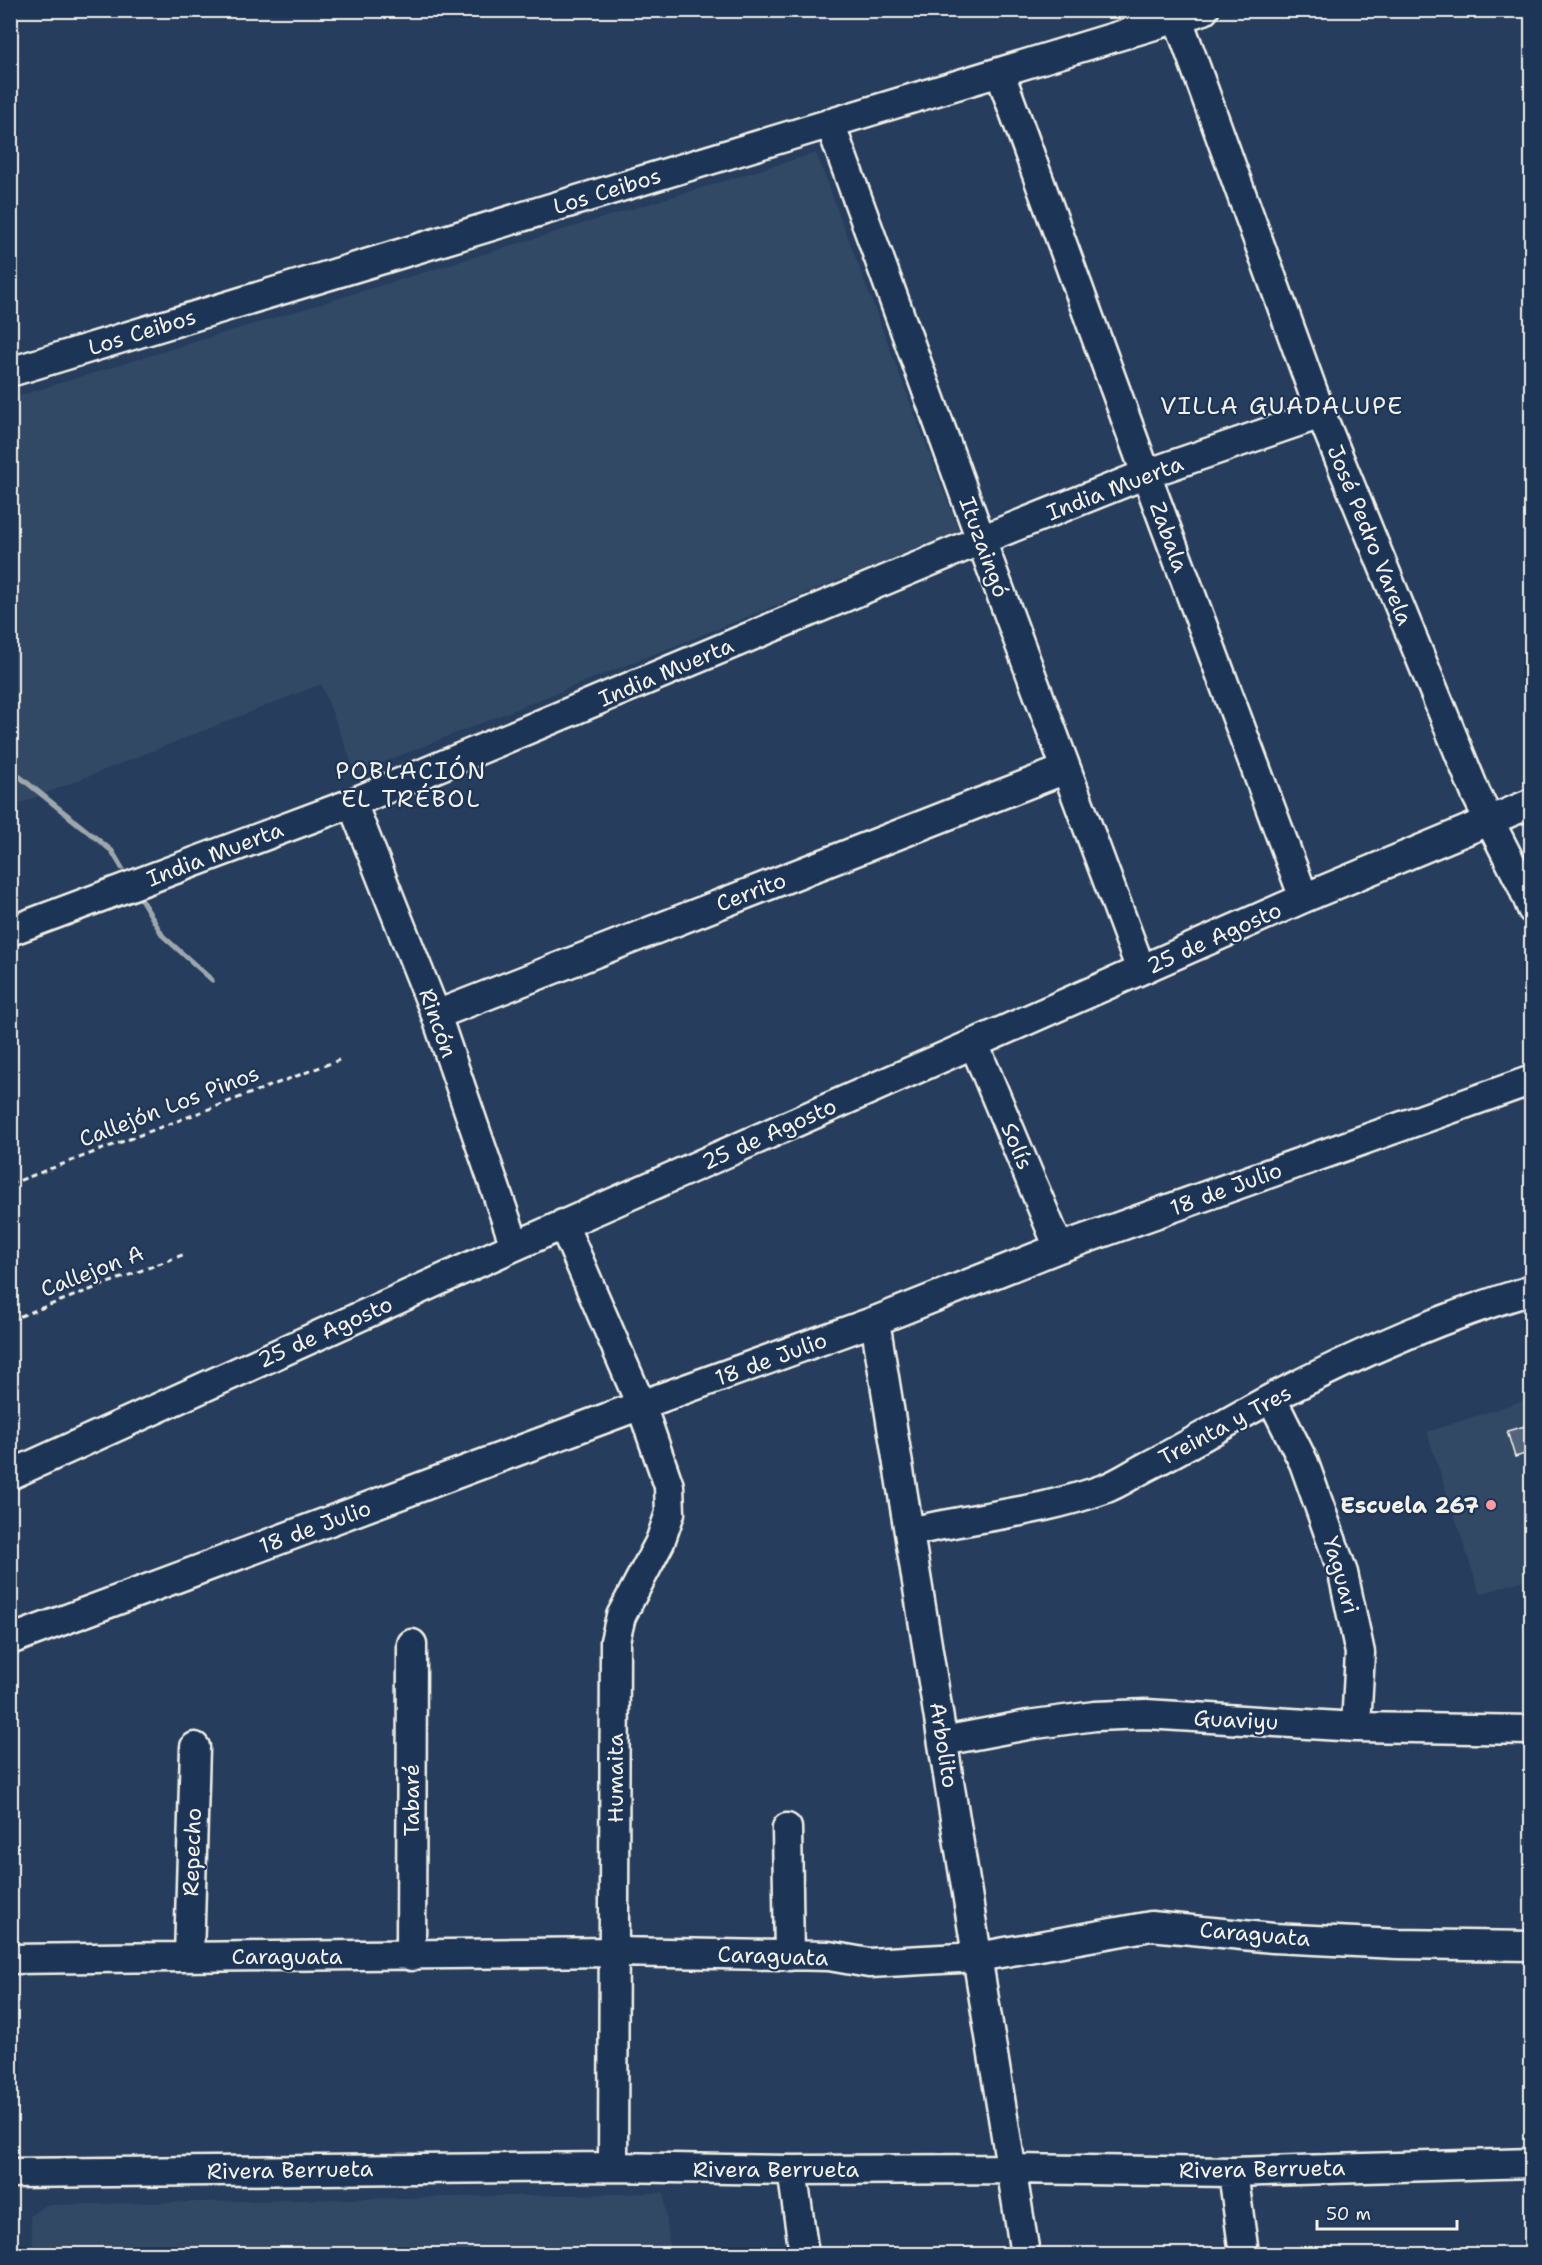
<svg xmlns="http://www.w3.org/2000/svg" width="1542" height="2265" font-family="'Shantell Sans',sans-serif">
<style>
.built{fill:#334966}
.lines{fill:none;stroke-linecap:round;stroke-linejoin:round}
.stream{stroke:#9fa7ae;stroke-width:5}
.building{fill:#52647b;stroke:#f4f1e8;stroke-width:1.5}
.minor-casing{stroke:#f4f1e8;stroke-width:33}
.path{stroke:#f4f1e8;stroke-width:3;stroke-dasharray:6 4.5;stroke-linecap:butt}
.minor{stroke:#1d3557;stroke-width:28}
.poi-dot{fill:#ff9aa2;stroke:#1d3557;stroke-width:2}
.labels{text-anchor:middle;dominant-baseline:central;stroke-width:4.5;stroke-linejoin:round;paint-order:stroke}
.street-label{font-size:22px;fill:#f4f1e8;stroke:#1d3557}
.poi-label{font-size:22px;font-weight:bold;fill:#f4f1e8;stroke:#1d3557;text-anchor:end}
.neighbourhood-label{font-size:24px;letter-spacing:1.5px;fill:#f4f1e8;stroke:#1d3557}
</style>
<rect width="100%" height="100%" fill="#263d5d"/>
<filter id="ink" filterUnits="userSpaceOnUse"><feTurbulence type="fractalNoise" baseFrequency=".0167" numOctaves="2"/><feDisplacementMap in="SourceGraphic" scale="12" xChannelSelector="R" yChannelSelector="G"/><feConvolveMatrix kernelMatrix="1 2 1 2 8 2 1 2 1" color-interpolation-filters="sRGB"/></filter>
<g filter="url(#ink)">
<path class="built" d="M 816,153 L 959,532 L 356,773 L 321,684 L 11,807 L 11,398 Z
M 1531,1398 L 1531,1578 L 1480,1594 L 1427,1432 Z
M 664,2193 L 670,2254 L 34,2254 L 30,2216 L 45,2205 Z"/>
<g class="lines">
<path class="stream" d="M 10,769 L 112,851 L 122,868
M 138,894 L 163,936 L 212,980"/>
</g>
<path class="building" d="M 1532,1424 L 1532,1452 L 1515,1457 L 1507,1431 Z"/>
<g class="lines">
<defs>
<path id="minor" d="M 1178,19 L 1321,414 L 1476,794 L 1522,885 L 1532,909
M 1000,73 L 1146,474 L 1304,898
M 830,123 L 981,540 L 1141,970
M 10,372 L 1204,10
M 352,803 L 436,1015 L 515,1246
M 10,931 L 352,803 L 981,540 L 1146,474 L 1321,414
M 436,1015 L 1066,769
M 974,1044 L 1059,1248
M 563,1224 L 641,1405 L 669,1486 L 670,1513 L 660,1542 L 621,1616 L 615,1641 L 613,2167
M 875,1321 L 1025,2254
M 1272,1399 L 1304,1463 L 1343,1573 L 1360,1653 L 1356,1727
M 10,1475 L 515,1246 L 1304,898 L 1532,803
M 909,1532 C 974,1517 1041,1512 1104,1489 C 1118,1484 1131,1475 1144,1468 C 1187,1446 1229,1421 1272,1398 C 1355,1355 1442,1316 1532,1290
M 10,1640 L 641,1405 L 875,1321 L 1059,1248 L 1532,1080
M 943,1741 L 1028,1725 L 1095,1716 L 1146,1714 L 1356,1727 L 1532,1730
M 787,1828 L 789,1956
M 411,1956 L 412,1644
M 189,1957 L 195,1747
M 10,1959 L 615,1952 L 829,1956 L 869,1963 L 978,1957 L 1151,1926 L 1273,1938 L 1397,1944 L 1532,1946
M 792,2170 L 804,2254
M 1233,2172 L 1244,2254
M 10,2173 L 613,2167 L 792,2170 L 1012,2169 L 1233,2172 L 1532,2163"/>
</defs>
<use href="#minor" class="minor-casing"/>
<path class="path" d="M 10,1184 L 339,1060
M 10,1320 L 185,1254"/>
<use href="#minor" class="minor"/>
</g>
</g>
<circle class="poi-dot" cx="1491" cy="1505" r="6"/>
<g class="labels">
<g class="street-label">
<text transform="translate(607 191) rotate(-17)">Los Ceibos</text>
<text transform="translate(142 332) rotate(-17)">Los Ceibos</text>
<text transform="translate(1115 488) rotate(-21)">India Muerta</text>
<text transform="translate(1370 535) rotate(68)">José Pedro Varela</text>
<text transform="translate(1169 537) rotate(70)">Zabala</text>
<text transform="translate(984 547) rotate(70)">Ituzaingó</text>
<text transform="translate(666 672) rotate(-23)">India Muerta</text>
<text transform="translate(215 854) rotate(-21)">India Muerta</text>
<text transform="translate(751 892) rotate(-21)">Cerrito</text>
<text transform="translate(1214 938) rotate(-24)">25 de Agosto</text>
<text transform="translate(438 1023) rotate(70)">Rincón</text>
<text transform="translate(169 1106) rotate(-21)">Callejón Los Pinos</text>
<text transform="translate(769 1134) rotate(-24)">25 de Agosto</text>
<text transform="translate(1017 1146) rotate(67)">Solís</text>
<text transform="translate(1226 1189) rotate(-20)">18 de Julio</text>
<text transform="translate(92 1271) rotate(-21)">Callejon A</text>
<text transform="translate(325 1332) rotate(-24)">25 de Agosto</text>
<text transform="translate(771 1359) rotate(-20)">18 de Julio</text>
<text transform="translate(1225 1425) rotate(-28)">Treinta y Tres</text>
<text transform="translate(315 1527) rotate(-20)">18 de Julio</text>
<text transform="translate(1341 1575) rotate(74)">Yaguari</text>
<text transform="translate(1236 1720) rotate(3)">Guaviyu</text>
<text transform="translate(944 1745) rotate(81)">Arbolito</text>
<text transform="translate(615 1778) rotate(-90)">Humaita</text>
<text transform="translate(411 1800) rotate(-90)">Tabaré</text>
<text transform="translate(192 1852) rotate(-88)">Repecho</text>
<text transform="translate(1255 1934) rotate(5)">Caraguata</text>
<text x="287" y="1956">Caraguata</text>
<text transform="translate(773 1956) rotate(2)">Caraguata</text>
<text x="776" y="2169">Rivera Berrueta</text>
<text transform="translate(1262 2169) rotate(-1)">Rivera Berrueta</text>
<text transform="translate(290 2170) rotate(-1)">Rivera Berrueta</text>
</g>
<g class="poi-label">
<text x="1479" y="1505">Escuela 267</text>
</g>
<g class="neighbourhood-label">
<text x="1282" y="406">VILLA GUADALUPE</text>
<text x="411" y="771">POBLACIÓN<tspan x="411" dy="28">EL TRÉBOL</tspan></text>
</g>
</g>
<rect width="1542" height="2265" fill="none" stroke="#1d3557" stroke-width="36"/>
<rect x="18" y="18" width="1506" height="2229" fill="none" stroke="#f4f1e8" stroke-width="2" filter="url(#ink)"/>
<path d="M1317 2220v9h140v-9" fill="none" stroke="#f4f1e8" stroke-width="3"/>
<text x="1326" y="2220" font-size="18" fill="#f4f1e8" stroke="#1d3557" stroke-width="4.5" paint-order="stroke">50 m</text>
</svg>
